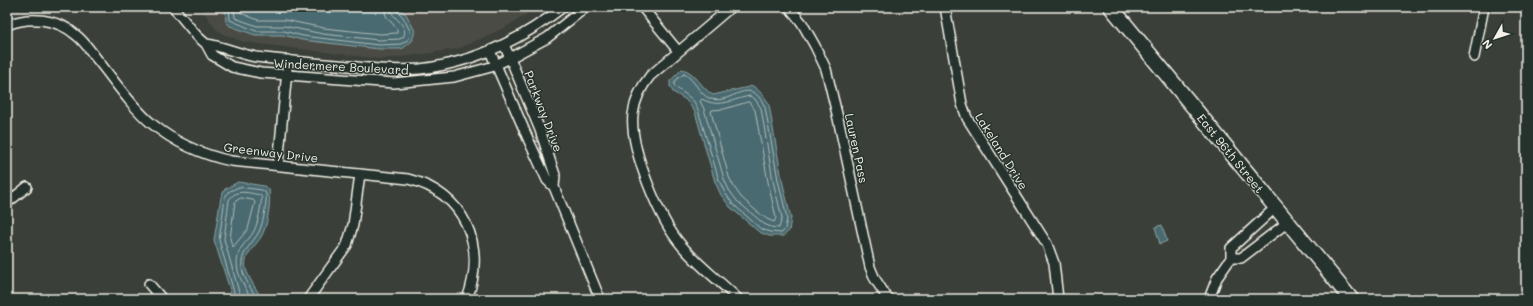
<svg xmlns="http://www.w3.org/2000/svg" width="1533" height="306" font-family="Mali,sans-serif">
<style>
.built{fill:#4b4c44}
.water{fill:#4a6b71;stroke:#8ea1a1}
.lines{fill:none;stroke-linecap:round;stroke-linejoin:round}
.shore{stroke:#b0bbb8;stroke-width:1}
.minor-casing{stroke:#f4f1e8;stroke-width:12}
.primary-casing{stroke:#f4f1e8;stroke-width:17}
.minor{stroke:#26332d;stroke-width:9}
.primary{stroke:#26332d;stroke-width:14}
.labels{text-anchor:middle;dominant-baseline:central;stroke-width:3;stroke-linejoin:round;paint-order:stroke}
.street-label{font-size:12px;fill:#f4f1e8;stroke:#26332d}
</style>
<rect width="100%" height="100%" fill="#3a4039"/>
<filter id="ink" filterUnits="userSpaceOnUse"><feTurbulence type="fractalNoise" baseFrequency=".025" numOctaves="2"/><feDisplacementMap in="SourceGraphic" scale="8" xChannelSelector="R" yChannelSelector="G"/><feConvolveMatrix kernelMatrix="1 2 1 2 8 2 1 2 1" color-interpolation-filters="sRGB"/></filter>
<g filter="url(#ink)">
<path class="built" d="M 208,7 L 538,7 L 506,27 L 460,48 L 425,54 L 382,59 L 244,42 L 223,34 L 216,29 L 203,11 Z"/>
<path class="water" d="M 226,7 L 397,7 L 406,14 L 415,31 L 412,41 L 402,49 L 379,49 L 302,40 L 283,35 L 255,35 L 230,26 L 226,22 L 225,9 Z
M 682,69 C 696,72 701,88 713,95 L 753,86 C 761,92 765,96 769,105 L 782,180 L 791,218 L 789,231 L 783,236 L 769,236 L 759,232 L 730,207 L 721,195 L 715,182 L 695,112 L 686,100 L 673,92 L 670,86 L 670,81 Z
M 238,182 L 264,186 L 269,189 C 271,202 268,226 261,237 C 255,247 243,255 246,269 C 249,279 257,290 262,299 L 233,299 L 214,240 L 221,197 L 225,189 Z
M 1162,225 L 1167,241 L 1160,244 L 1155,227 Z"/>
<g class="lines">
<path class="shore" d="M 229,7 L 230,20 L 256,31 L 284,31 L 303,36 L 379,45 L 401,44 L 409,39 L 410,31 L 403,17 L 396,10 L 395,7
M 234,7 L 235,18 L 257,26 L 284,26 L 323,34 L 379,40 L 400,39 L 404,36 C 408,23 391,19 390,7
M 240,7 L 241,13 L 258,20 L 285,20 L 324,28 L 380,34 L 397,33 L 397,29 L 386,16 L 384,7
M 684,74 C 695,79 699,95 711,99 C 733,105 749,73 765,107 L 778,180 L 787,218 L 785,229 L 782,233 L 770,232 L 761,229 L 733,204 L 725,193 L 719,180 L 698,110 C 696,105 694,100 689,97 C 679,88 664,86 684,74 Z
M 750,96 L 755,99 L 761,108 L 773,181 L 782,218 L 779,228 L 771,227 L 764,224 L 737,201 L 729,190 L 724,179 L 704,109 L 700,101 L 702,99 C 720,109 732,99 750,96 Z
M 749,102 L 755,110 L 768,182 L 776,218 L 774,222 L 767,219 L 754,209 L 741,197 L 734,187 L 729,177 L 711,112 L 712,110 L 724,109 Z
M 241,198 L 253,200 L 255,202 L 248,229 L 233,247 L 230,239 L 235,202 Z
M 236,299 L 219,240 L 225,198 L 228,192 L 239,187 L 262,190 L 266,193 C 267,203 263,227 257,235 C 250,246 240,254 242,268 C 244,279 252,290 257,299
M 241,299 L 224,239 L 229,200 C 236,188 249,193 260,195 L 262,198 C 260,208 259,221 254,231 C 251,237 245,242 241,248 C 231,266 242,283 252,299"/>
<defs>
<path id="minor" d="M 173,7 L 197,36 L 206,44 L 212,55 L 232,67 L 261,73 L 394,83 L 454,77 L 491,67 L 508,59 L 547,38 L 586,7
M 642,7 L 678,51
M 731,7 L 650,76 C 641,87 635,100 633,114 C 629,148 660,221 682,246 C 699,266 720,281 738,299
M 789,7 L 802,23 L 815,46 L 826,69 L 837,114 L 870,267 L 875,279 L 888,299
M 945,7 L 962,104 L 967,118 L 1047,244 L 1054,263 L 1058,299
M 7,25 C 29,16 57,18 76,35 C 84,41 90,50 96,58 C 114,80 130,105 151,123 C 174,142 203,155 231,161 L 408,179 C 465,193 487,246 467,299
M 206,44 C 223,46 238,54 256,57 C 283,60 310,63 338,65 C 365,68 392,71 420,69 C 473,63 521,40 563,7
M 504,45 L 510,58 L 540,130 L 555,175 L 554,187
M 490,51 L 529,141 L 547,180 L 554,187 L 600,299
M 1474,57 L 1484,7
M 278,165 L 288,60
M 7,203 L 27,187
M 1231,258 L 1241,258 L 1288,222
M 149,284 L 162,299
M 308,299 L 347,245 L 353,225 L 360,174
M 1209,299 L 1217,278 L 1231,258 L 1231,248 L 1276,207"/>
<path id="primary" d="M 1111,7 L 1351,299"/>
</defs>
<use href="#minor" class="minor-casing"/>
<use href="#primary" class="primary-casing"/>
<use href="#minor" class="minor"/>
<use href="#primary" class="primary"/>
</g>
</g>
<g class="labels">
<g class="street-label">
<text transform="translate(341 66) rotate(3)">Windermere Boulevard</text>
<text transform="translate(544 111) rotate(69)">Parkway Drive</text>
<text transform="translate(857 148) rotate(78)">Lauren Pass</text>
<text transform="translate(1002 151) rotate(58)">Lakeland Drive</text>
<text transform="translate(271 152) rotate(7)">Greenway Drive</text>
<text transform="translate(1231 153) rotate(51)">East 96th Street</text>
</g>
</g>
<rect width="1533" height="306" fill="none" stroke="#26332d" stroke-width="24"/>
<rect x="12" y="12" width="1509" height="282" fill="none" stroke="#f4f1e8" stroke-width="1.5" filter="url(#ink)"/>
<g transform="translate(1495 38) rotate(231)" stroke="#26332d" stroke-width="3" paint-order="stroke">
<path d="M0-3L7 15L0 10L-7 15Z" fill="#f4f1e8"/>
<text y="-6" font-size="11" font-weight="bold" text-anchor="middle" fill="#f4f1e8">N</text>
</g>
</svg>
